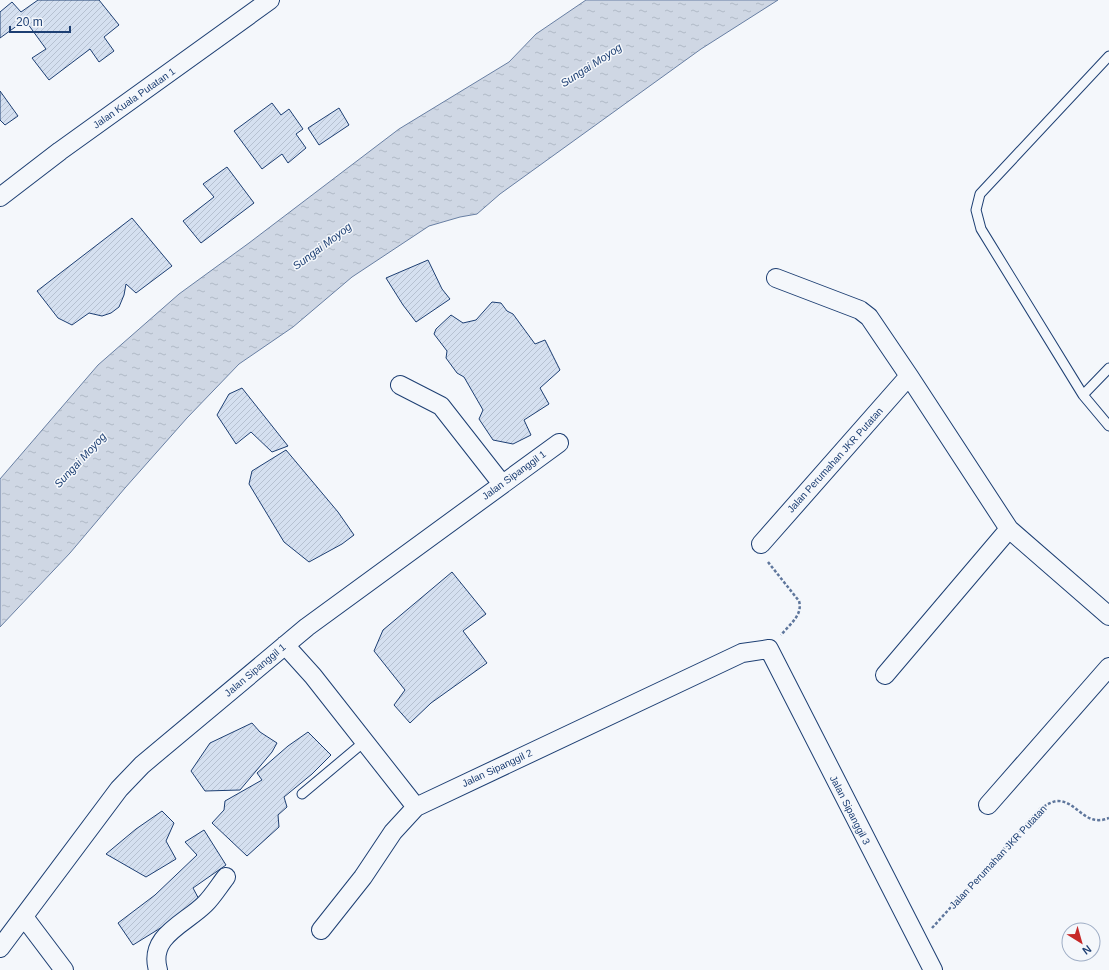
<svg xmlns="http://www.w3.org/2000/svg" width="1109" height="970" font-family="Arial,sans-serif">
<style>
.water{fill:url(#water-ripples);stroke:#687fa3}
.building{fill:url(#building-hatch);stroke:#1d3f73}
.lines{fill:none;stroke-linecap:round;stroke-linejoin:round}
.lane-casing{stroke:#1d3f73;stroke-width:11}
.street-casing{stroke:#1d3f73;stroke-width:20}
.path{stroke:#5e769c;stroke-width:2.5;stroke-dasharray:3 2;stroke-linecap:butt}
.lane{stroke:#f4f7fb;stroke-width:9}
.street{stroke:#f4f7fb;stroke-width:18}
.labels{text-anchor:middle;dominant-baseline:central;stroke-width:3;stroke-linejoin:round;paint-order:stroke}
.street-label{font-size:10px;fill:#1d3f73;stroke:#f4f7fb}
.water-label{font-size:11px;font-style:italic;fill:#1d3f73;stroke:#f4f7fb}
</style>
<defs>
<pattern id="water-ripples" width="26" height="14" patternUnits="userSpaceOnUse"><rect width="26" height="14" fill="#cfd7e4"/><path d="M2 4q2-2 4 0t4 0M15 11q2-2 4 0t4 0" fill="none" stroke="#b1bac7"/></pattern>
<pattern id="building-hatch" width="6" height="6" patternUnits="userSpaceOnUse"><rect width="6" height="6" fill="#d5e0f0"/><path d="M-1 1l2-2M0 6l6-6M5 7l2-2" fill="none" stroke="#b6c1d1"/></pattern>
</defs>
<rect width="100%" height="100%" fill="#f4f7fb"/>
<path class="water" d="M 586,0 L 778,0 L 701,49 L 500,194 L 477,214 L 460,217 L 429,226 L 352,277 L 293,327 L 239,364 L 187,418 L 125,488 L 70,553 L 0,627 L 0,479 L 98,365 L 179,294 L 249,243 L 399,129 L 509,62 L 536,34 Z"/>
<path class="building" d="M 38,0 L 99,0 L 119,25 L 104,37 L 114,51 L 99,62 L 90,49 L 49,80 L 32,58 L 46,49 L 25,20 L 0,38 L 0,12 L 12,2 L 21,12 Z
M 0,91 L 18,116 L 5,125 L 0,120 Z
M 272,103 L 281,115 L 289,109 L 303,129 L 296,134 L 306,148 L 288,163 L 282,154 L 262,169 L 234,131 Z
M 339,108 L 349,125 L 319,145 L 308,128 Z
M 227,167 L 254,203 L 201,243 L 183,221 L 214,197 L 203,184 Z
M 132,218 L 172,266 L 136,293 L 126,284 L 124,295 L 119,307 L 111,313 L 102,316 L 89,313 L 72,325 L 58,318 L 37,291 Z
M 428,260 L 442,289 L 450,299 L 416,322 L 403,305 L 386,278 Z
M 492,302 L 501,303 L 507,311 L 513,314 L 535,344 L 545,340 L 560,370 L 540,388 L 549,404 L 524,420 L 531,435 L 513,444 L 493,440 L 479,419 L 483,410 L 464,377 L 457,373 L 446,358 L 447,351 L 434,334 L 436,329 L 451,315 L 463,323 L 476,320 Z
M 242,388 L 288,446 L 272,452 L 251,432 L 236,444 L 217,415 L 229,394 Z
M 286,450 L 338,512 L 354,535 L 342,544 L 309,562 L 284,542 L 249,484 L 252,471 Z
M 452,572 L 486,614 L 463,631 L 487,663 L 431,703 L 410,723 L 394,705 L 405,690 L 374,651 L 383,630 Z
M 252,723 L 260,732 L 277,743 L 272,752 L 240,790 L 205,791 L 191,771 L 210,743 Z
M 308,732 L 331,755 L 312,774 L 284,797 L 287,807 L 278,815 L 279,827 L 247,856 L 212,823 L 224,810 L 225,801 L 262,780 L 257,773 L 288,746 Z
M 162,811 L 174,823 L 166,841 L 176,859 L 146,877 L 106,854 L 136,829 Z
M 204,830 L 226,865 L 193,888 L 201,903 L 133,945 L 118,923 L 155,895 L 197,855 L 185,842 Z"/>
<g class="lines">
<defs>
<path id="lane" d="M 1109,56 L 980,194 L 976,210 L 981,229 L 1083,395 L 1109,426
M 1083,395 L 1109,368
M 302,794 L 364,742"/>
<path id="street" d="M 0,197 L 60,151 L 270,0
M 776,278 L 860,310 L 869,317 L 909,376 L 1009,529 L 1109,616
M 400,385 L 441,406 L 502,484
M 761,544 L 909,376
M 285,645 L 313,676 L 416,807 L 742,653 L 769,649 L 933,970
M 885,675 L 1009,529
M 988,805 L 1109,667
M 24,917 L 64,970
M 321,930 L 363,877 L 393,832 L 416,807
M 0,948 L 119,789 L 142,765 L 307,627 L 559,443
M 158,970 C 148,936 185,924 205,904 C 213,896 219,886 226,877"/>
</defs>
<use href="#lane" class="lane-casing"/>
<use href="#street" class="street-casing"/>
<path class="path" d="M 768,562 L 799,601 C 803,615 790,624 781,635
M 932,928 L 1040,809 C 1046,805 1051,802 1057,801 C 1077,800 1084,828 1109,818"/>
<use href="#lane" class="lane"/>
<use href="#street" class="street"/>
</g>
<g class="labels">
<g class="street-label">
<text transform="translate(134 98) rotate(-35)">Jalan Kuala Putatan 1</text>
<text transform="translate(835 460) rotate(-48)">Jalan Perumahan JKR Putatan</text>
<text transform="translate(514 475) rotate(-36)">Jalan Sipanggil 1</text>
<text transform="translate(255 670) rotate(-40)">Jalan Sipanggil 1</text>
<text transform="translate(497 768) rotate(-25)">Jalan Sipanggil 2</text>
<text transform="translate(850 810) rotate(63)">Jalan Sipanggil 3</text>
<text transform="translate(998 857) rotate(-47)">Jalan Perumahan JKR Putatan</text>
</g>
<g class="water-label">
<text transform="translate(591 65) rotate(-33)">Sungai Moyog</text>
<text transform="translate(322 246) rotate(-37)">Sungai Moyog</text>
<text transform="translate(80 460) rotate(-47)">Sungai Moyog</text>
</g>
</g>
<g transform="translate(1081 942) rotate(143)"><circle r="19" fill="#f4f7fb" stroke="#9eadc5"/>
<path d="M0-3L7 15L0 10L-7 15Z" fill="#c62828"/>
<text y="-6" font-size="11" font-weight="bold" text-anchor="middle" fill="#1d3f73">N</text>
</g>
<path d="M10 26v6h60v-6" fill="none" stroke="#1d3f73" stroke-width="2"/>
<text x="16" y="26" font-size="12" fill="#1d3f73" stroke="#f4f7fb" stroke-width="3" paint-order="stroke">20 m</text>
</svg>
